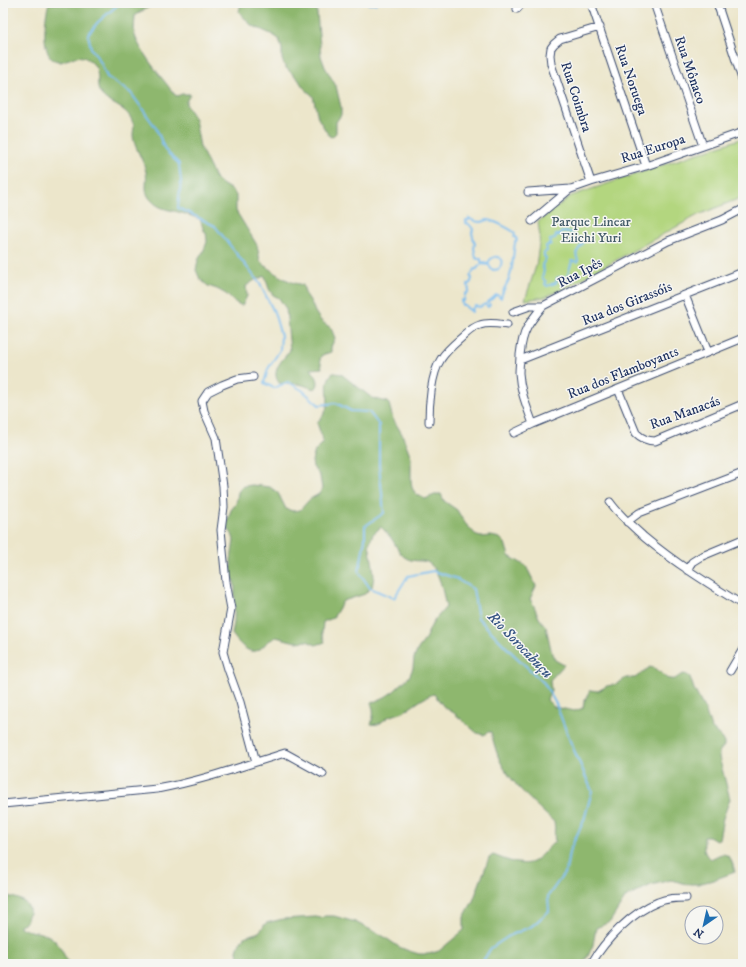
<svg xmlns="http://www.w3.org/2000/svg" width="746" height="967" font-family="'IM FELL DW Pica',serif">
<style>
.green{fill:#b3d67f;stroke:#67826e}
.forest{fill:#8eb76e;stroke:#547366}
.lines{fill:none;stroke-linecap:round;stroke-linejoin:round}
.stream{stroke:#7bbdf0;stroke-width:2}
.minor-casing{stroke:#3a4a6e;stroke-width:9}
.minor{stroke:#fff;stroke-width:7}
.labels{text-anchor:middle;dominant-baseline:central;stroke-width:3;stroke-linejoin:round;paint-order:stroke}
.street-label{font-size:14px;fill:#1b2f5e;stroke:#f6f6f2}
.park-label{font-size:14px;fill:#415966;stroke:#f6f6f2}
.water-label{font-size:15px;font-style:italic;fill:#335282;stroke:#f6f6f2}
</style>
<rect width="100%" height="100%" fill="#f6f6f2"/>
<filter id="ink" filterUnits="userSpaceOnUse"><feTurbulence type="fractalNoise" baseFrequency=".025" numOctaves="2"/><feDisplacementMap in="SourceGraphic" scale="8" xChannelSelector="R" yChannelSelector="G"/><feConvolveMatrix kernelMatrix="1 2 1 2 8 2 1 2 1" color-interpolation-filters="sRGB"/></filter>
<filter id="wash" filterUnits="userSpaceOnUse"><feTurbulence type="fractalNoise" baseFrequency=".012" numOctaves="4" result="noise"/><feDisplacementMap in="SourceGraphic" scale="16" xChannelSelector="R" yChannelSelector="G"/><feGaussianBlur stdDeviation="0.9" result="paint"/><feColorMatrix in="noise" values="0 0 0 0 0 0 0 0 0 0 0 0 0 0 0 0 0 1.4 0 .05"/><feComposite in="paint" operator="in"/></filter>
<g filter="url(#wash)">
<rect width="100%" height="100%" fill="#ece6cb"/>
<path class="green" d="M 743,138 L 743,197 L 698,215 L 571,285 L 545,297 L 525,300 L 536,266 L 540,237 L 538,222 L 571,196 Z"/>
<path class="forest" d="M 49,3 L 158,3 L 151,6 L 135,15 C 135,20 134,26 134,31 C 136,48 164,80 175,95 L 177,96 L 182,94 L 190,94 L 186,102 L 186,105 L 195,119 L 200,147 L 216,180 L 230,189 L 236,195 L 236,211 L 257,245 L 260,261 C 272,272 286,282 303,285 L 305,293 L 311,302 L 315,312 L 321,321 L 331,328 L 335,338 L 331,347 L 331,352 L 322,355 L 320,359 L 322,368 L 311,369 C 315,375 322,382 315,389 C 309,388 305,385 299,384 C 292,383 286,384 279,383 C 270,370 283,360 290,350 L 286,309 L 279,298 L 273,295 L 269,289 L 265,276 L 255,280 L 246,286 L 247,296 L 242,306 L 233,301 L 226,294 L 217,289 L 208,286 L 200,279 L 196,270 L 198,260 L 203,252 L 207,242 L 206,232 L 203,230 L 203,228 L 200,219 C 194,217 189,215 182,213 C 172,210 160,210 152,201 C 142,191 148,184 146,172 C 144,160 133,146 133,135 C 133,130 135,127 133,123 C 127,105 109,106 100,93 C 96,87 99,79 97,72 C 97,69 94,64 91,62 C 81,52 72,58 61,62 C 58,61 54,60 52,59 C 41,49 45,15 49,3 Z
M 241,3 L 316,3 L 321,56 L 325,67 L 336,86 L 341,107 L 341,115 L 336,122 L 336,133 L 332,137 L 329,136 L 318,118 L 313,96 L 303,87 L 298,79 L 287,69 L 284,65 L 282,59 L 282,49 L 279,39 L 273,35 L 251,25 L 239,12 Z
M 333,373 L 335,373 L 341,374 L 372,398 L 387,402 L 389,404 L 393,419 L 402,434 L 411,457 L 411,480 L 412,488 L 416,494 L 425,499 L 437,494 L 441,494 L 444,501 L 457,510 L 464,522 L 477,536 L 481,537 L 491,536 L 500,538 L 505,543 L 509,556 L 526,566 L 536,586 L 530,599 L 534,606 L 539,618 L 546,627 L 552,654 L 555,660 L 564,665 L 550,680 L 551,690 L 547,700 L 554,707 L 575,711 L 583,708 L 584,702 L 590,690 L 598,691 L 607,686 L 617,684 L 626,678 L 635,678 L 650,667 C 653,668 657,669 659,671 C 663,674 665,679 670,679 C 679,681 680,669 690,677 L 694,689 L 706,712 L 711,728 L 720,736 L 724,743 L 724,746 L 719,752 L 719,757 L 730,799 L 723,818 L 719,839 L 716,840 L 709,836 L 704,836 C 704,846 702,852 710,859 C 714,858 719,854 722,854 C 731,854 733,865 735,872 L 713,880 L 698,884 L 687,884 L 671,880 L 651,885 L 625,898 L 610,922 L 596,928 L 593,945 L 589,954 L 583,964 L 244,964 L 238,955 L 237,950 L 240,943 L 244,937 L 259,932 L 266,923 L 283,919 L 316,917 L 321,918 L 325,916 L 334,916 L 355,922 L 383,936 L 399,947 L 409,951 L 419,954 L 429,954 L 439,951 L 464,930 L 464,917 L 473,901 L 489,858 L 493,855 C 504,859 523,868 534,861 C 541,856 548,848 555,841 C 553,835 556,830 554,822 C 535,804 507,780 498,756 C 495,748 493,740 491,732 L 488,732 L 484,735 L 477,733 L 454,713 L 444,707 L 434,694 C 423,697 414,706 403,712 C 399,714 393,715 388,717 C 382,721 380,726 371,724 C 374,717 374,710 371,703 L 385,697 L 394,691 L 409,677 L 413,668 L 414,658 L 418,649 L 424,641 L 433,622 L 446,607 C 443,594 440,569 427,562 C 422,560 412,562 406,558 C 400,555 397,547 393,541 C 390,536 386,532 381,527 L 373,534 L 369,544 L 373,566 L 374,577 L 372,587 L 365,594 L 343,601 L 333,618 L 323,622 L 322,633 L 325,642 L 316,645 L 307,641 L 296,642 L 276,637 C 273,639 270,640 267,642 C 265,644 263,647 260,649 C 249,657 238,642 232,634 L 234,623 L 235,586 L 232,574 L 231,560 L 234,540 L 232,534 L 226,526 L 231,510 L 236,504 L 238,492 L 243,486 L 245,486 L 252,485 L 270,487 L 278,493 L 286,509 L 293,511 L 300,510 L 310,499 L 319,494 L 322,489 L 320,476 L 313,467 L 312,461 L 315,451 L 323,443 L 322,437 L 317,423 C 321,418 325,414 327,407 C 330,396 323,381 333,373 Z
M 3,895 C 11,897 27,899 29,909 C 30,913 27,918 26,922 L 20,925 L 20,927 C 28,932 35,931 44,934 C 58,938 62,952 69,964 L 3,964 Z"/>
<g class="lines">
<path class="stream" d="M 120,3 L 98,22 L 88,34 L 91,48 L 101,63 L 107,77 L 131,93 L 156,128 L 165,150 L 179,164 L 181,181 L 178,208 L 193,215 L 215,226 L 260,284 L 274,312 L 281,336 L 280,350 L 268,369 L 264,383 L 274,388 L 288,382 L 302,390 L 319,405 L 336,403 L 351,411 L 369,412 L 379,425 L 379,465 L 384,513 L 365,526 L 365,539 L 359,572 L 370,588 L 394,598 L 408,576 L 433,571 L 455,578 L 473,589 L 478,618 L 511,652 L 544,683 L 556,704 L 570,741 L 592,791 L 584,820 L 569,852 L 566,871 L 548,896 L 549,911 L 532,926 L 509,936 L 491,948 L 481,964
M 369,3 L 370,4 L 376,4 L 377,3
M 469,218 C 472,220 477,222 481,222 C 484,222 485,220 488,220 C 495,221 510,229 515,233 L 514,237 L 516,237 L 517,241 L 515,242 L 515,243 C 513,254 513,266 510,276 C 508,284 502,290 501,298 L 499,297 L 498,295 L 496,295 L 493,298 L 488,302 L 490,305 L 488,307 L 485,304 L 480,307 L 475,306 L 472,309 L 472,312 L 466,307 L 465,305 L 462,305 L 461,300 L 464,301 L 465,294 L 467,293 L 469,291 L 468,285 L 471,282 L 472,278 L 470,276 L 475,269 L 477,269 L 478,267 L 482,264 L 489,265 L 491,269 L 494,270 L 499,269 C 507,258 494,251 488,263 L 481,262 L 481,259 L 479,258 L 478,259 L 476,258 L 474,248 L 475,244 L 472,233 L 473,229 L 469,224 L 466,223 L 466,220 L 469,220 Z
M 561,232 L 571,232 L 572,235 L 576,236 L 578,240 C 580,240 582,240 583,243 C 579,249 574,253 578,260 L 578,262 L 572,261 L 567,277 L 562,277 L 557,278 L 556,283 C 552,283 550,286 547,286 L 545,284 L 546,282 L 545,281 L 542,277 L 544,271 L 542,265 L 546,258 L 544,256 L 544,253 L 547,251 L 546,246 L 551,244 L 550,240 L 555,239 L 556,235 L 561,235 Z
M 3,958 L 13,964"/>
</g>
</g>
<g filter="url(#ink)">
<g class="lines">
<defs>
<path id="minor" d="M 591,3 L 646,166
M 654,3 L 703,146
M 717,3 L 743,82
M 517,9 L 522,3
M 591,182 L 551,64 L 550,55 L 551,48 L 554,44 L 560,39 L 600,27
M 528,192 L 571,189 L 591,182 L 646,166 L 743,132
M 532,221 L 570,189
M 685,295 L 708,352
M 513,312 L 530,306 L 543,306
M 520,360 L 743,272
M 253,377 L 237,379 L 222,385 L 208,392 L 202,401 L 204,411 L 216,438 L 223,486 L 224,507 L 221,530 L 226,582 L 231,609 L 223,652 L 228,669 L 240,702 L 256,762
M 618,389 L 636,433 C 642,439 647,441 655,441 L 743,404
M 429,422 C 429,405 431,374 441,359 C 446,351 453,345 460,339 C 466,334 472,327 480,325 C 488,322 499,324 507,325
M 533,424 C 527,407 520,391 519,373 C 519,367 520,361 520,355 C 521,346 522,337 527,328 C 531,320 537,313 543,306 L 668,241 L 722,220 L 743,209
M 514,433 L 533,424 L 743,338
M 610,502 C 620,516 632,526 644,537 C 675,563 709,584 743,605
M 627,522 L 639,513 L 743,473
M 687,570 L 692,562 L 700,557 L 743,539
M 730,671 L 743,649
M 3,804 L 157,789 C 201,781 243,766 285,753 L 323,774
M 591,964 C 605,940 632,912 658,902 C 667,898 676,898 686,898"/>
</defs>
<use href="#minor" class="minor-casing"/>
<use href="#minor" class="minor"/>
</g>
</g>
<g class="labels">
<g class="street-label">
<text transform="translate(690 70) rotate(71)">Rua Mônaco</text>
<text transform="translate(631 80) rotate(71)">Rua Noruega</text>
<text transform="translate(576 97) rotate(72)">Rua Coimbra</text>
<text transform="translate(653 149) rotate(-18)">Rua Europa</text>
<text transform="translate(580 273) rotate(-28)">Rua Ipês</text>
<text transform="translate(627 304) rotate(-22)">Rua dos Girassóis</text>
<text transform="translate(623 373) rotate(-22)">Rua dos Flamboyants</text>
<text transform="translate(685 413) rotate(-20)">Rua Manacás</text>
</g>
<g class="park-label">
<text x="591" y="222">Parque Linear<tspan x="591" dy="16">Eiichi Yuri</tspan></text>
</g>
<g class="water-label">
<text transform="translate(520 645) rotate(46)">Rio Sorocabuçu</text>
</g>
</g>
<rect width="746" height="967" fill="none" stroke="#f6f6f2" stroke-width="16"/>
<g transform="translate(704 925) rotate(214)"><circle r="19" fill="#f6f6f2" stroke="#9ea6b7"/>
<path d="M0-3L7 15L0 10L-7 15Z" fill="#1f6fb2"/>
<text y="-6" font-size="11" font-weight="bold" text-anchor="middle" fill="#1b2f5e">N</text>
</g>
</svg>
